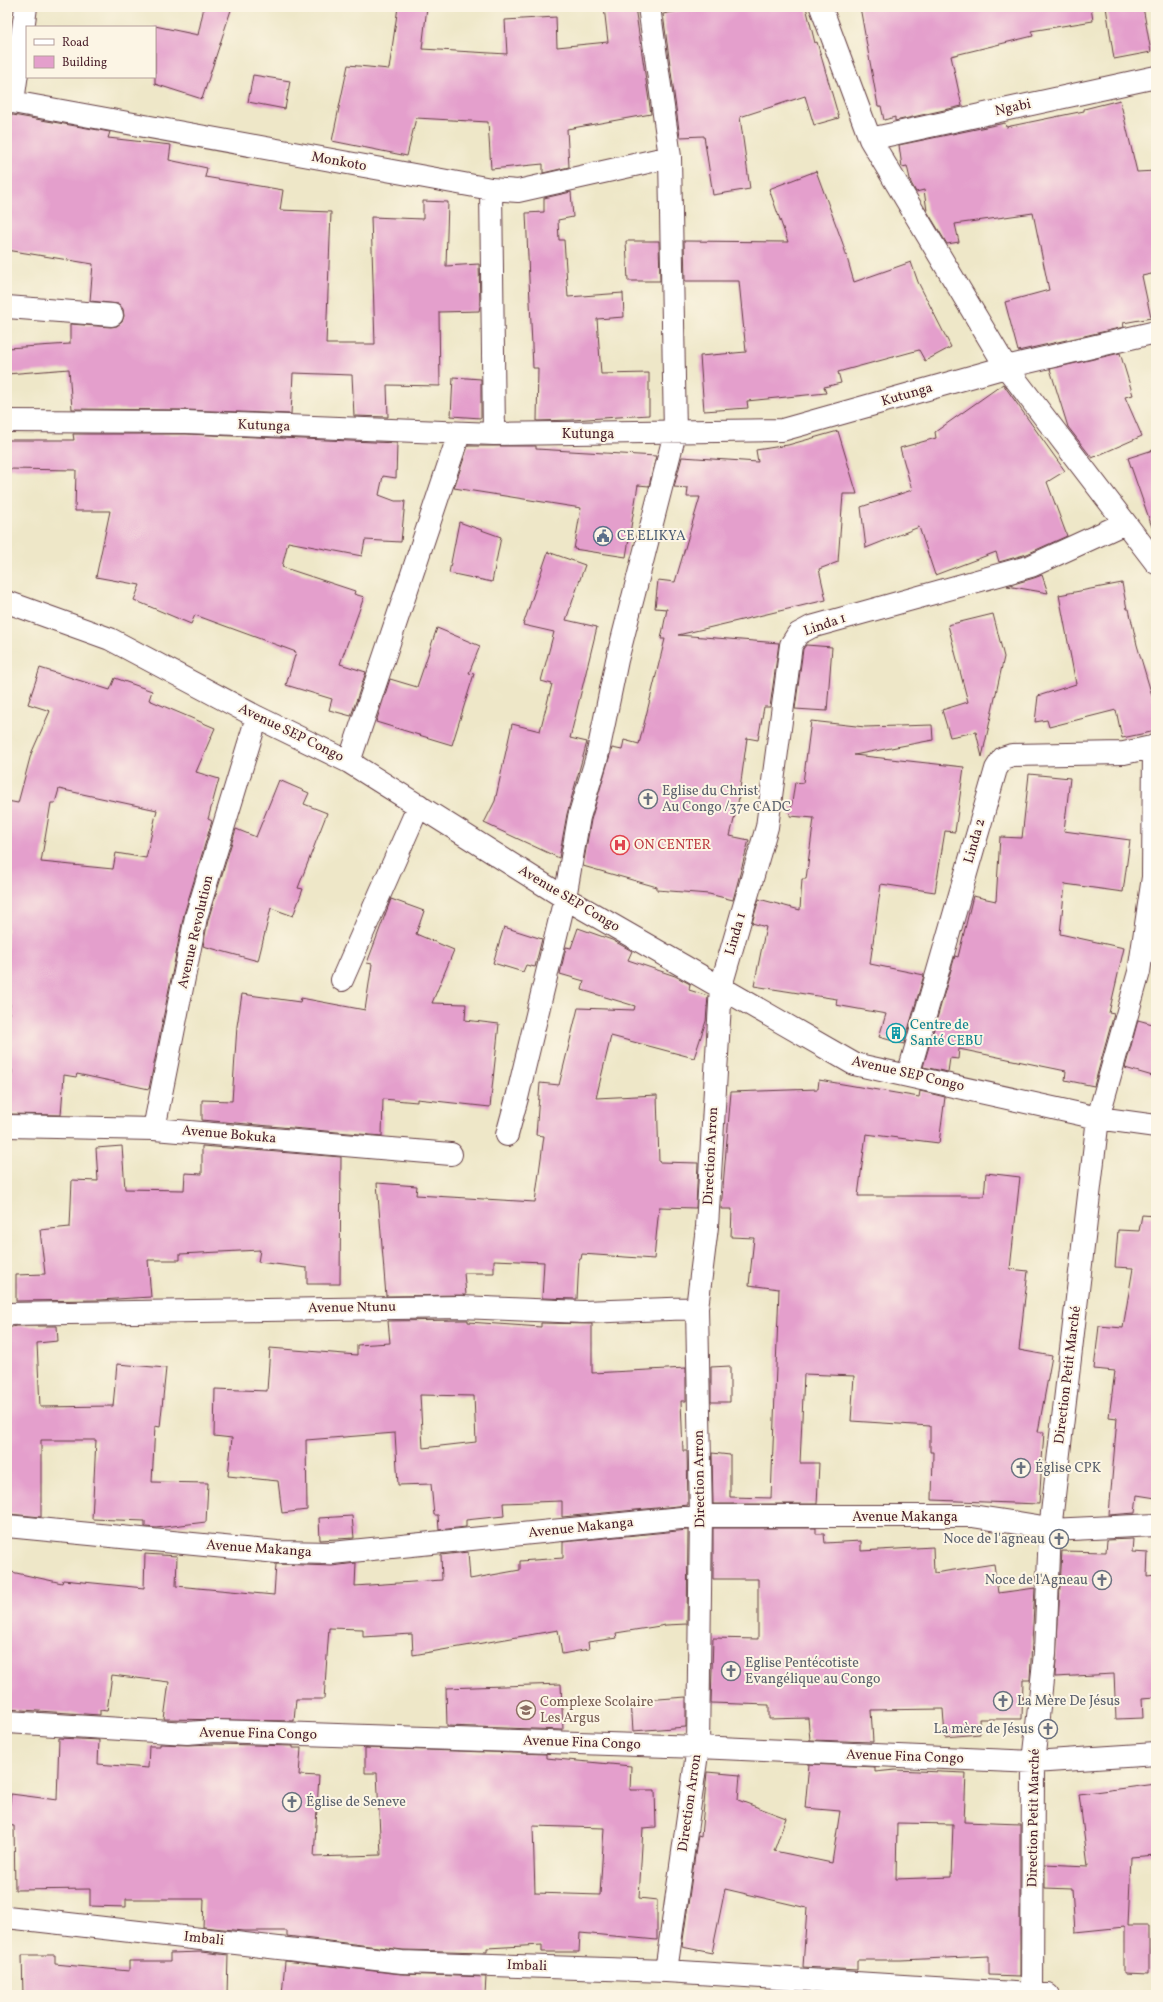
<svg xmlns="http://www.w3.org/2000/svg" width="1163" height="2002" font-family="Vollkorn,serif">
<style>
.building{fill:#e49fcc;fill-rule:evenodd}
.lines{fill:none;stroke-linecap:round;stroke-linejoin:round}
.minor-casing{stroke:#633d43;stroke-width:24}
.minor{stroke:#fff;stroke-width:22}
.labels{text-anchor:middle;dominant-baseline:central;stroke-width:4;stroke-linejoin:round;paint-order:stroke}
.street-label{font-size:14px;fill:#4a1f2b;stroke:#fcf5e5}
.service-label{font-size:14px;fill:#4e5e75;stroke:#fcf5e5;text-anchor:start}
.worship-label{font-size:14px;fill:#5b616d;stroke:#fcf5e5;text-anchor:start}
.health-label{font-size:14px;fill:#be3a42;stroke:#fcf5e5;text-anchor:start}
.culture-label{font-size:14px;fill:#0d838f;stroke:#fcf5e5;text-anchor:start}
.education-label{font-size:14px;fill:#785e54;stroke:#fcf5e5;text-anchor:start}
</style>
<rect width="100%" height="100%" fill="#fcf5e5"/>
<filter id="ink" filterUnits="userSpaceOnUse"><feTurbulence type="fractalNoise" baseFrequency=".025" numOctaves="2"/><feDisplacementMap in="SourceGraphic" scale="8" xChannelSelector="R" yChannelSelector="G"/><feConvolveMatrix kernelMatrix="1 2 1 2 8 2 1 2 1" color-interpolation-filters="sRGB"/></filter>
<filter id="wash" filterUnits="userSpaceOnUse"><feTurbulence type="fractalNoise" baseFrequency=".012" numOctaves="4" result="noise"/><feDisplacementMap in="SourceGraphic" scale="16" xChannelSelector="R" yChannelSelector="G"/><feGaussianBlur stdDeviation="0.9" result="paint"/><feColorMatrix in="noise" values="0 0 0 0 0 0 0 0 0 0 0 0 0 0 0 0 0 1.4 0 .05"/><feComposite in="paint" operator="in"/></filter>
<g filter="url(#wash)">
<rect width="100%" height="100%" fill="#eee7c8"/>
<g id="blocks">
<path class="building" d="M 204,7 L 232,7 L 202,99 L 155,84 L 155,26 L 198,35 Z
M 398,7 L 427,7 L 422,49 L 507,54 L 505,20 L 556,17 L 557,47 L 608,42 L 604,7 L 635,7 L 651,114 L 567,129 L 569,167 L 543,173 L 543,164 L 491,169 L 488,122 L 416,118 L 407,156 L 332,141 L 348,65 L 389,69 Z
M 698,7 L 806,7 L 815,43 L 817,42 L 839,118 L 814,125 L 805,96 L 740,117 L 750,189 L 713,195 L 704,136 L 680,137 L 663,14 Z
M 860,7 L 1091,7 L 1093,21 L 1031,31 L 1033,36 L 951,56 L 962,106 L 895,121 L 895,117 L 884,120 L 881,106 L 878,106 Z
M 1106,7 L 1143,7 L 1151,52 L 1114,59 Z
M 253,75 L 290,81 L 285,109 L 248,102 Z
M 1120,100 L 1137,172 L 1156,171 L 1156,273 L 1142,276 L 1151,318 L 1123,323 L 1124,327 L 1018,351 L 1005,302 L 1049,290 L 1033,213 L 955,224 L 959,242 L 947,244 L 927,211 L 924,190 L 916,192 L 911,183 L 907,166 L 902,167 L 899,145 L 1005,123 L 1006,127 L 1084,111 L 1084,109 Z
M 7,114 L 110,132 L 108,138 L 171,145 L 169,160 L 207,168 L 205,177 L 283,190 L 280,210 L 331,212 L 326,344 L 375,344 L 371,217 L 423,219 L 423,201 L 448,202 L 446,266 L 479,264 L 480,306 L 479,311 L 439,312 L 440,386 L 387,385 L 388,417 L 354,416 L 352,375 L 293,373 L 291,414 L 186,410 L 72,409 L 69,369 L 7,374 L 7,348 L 70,344 L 70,324 L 111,327 L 117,326 L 122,322 L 124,316 L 123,309 L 119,304 L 90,301 L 93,264 L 7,250 Z
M 816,171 L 843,244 L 854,282 L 911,262 L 918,282 L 951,347 L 925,361 L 919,350 L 838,372 L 841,383 L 824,387 L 826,393 L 747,401 L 748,408 L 704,411 L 700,356 L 746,352 L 739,281 L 685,281 L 684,241 L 788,242 L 769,189 Z
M 571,192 L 573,217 L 558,220 L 559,240 L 564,240 L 568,297 L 623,293 L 624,317 L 597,319 L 601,374 L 649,373 L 649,415 L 572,420 L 537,421 L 538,368 L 533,368 L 526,213 L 544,212 L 544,198 Z
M 626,241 L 659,241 L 660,281 L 628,281 Z
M 1120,353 L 1133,395 L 1125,397 L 1142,436 L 1092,458 L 1068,427 L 1050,369 Z
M 453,377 L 481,379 L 481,418 L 451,416 Z
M 1003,384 L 1065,471 L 1047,482 L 1067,536 L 1027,554 L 999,562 L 996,552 L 935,575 L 919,527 L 866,548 L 861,507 L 912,490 L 900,448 L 936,438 L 935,432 Z
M 838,431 L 857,494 L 843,494 L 838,562 L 819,569 L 826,600 L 678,635 L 779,643 L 770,707 L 764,707 L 758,740 L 747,738 L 738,803 L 730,836 L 749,840 L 733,900 L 709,894 L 657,890 L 657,887 L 583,866 L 591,820 L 612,748 L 622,750 L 624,740 L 639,744 L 665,639 L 661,639 L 667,609 L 655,608 L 658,580 L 675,582 L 700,497 L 687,497 L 688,488 L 674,487 L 682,457 L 758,462 L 756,450 L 788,445 Z
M 73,434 L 186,434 L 397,443 L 396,478 L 383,476 L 379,495 L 395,501 L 405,501 L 401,542 L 365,540 L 362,556 L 288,542 L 282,567 L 355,591 L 354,594 L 364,597 L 340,664 L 366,672 L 351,716 L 329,710 L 332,699 L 286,685 L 296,652 L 195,615 L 191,624 L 134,600 L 140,585 L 96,577 L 110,511 L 75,511 L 76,470 L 7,469 L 7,440 L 74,440 Z
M 468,446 L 536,446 L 536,449 L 656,456 L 649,486 L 638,485 L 626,557 L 574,549 L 581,508 L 454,488 Z
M 1156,449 L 1156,526 L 1152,527 L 1128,458 Z
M 459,522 L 501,537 L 492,582 L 449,573 Z
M 548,552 L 585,565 L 566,620 L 597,627 L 570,738 L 587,742 L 567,814 L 559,858 L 484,823 L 495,801 L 512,724 L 540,731 L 552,684 L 541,681 L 554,632 L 523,625 Z
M 1042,575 L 1048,593 L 1007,586 L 1034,578 Z
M 1122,583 L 1127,609 L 1129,609 L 1137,645 L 1156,709 L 1156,731 L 1122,738 L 1116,710 L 1049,727 L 1047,720 L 1035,722 L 1038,696 L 1076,684 L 1059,595 Z
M 993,614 L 1004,657 L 982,757 L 976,732 L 950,737 L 942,710 L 968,702 L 948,625 Z
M 437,628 L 480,646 L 469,673 L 474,674 L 452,745 L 376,722 L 390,679 L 417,687 Z
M 806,645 L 832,647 L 827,711 L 795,709 L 803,649 Z
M 40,668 L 110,690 L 115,678 L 152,691 L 149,700 L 215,728 L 196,772 L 219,779 L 208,819 L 212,821 L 184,914 L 149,1089 L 77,1074 L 76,1077 L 64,1075 L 61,1115 L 9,1114 L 12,1070 L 7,1070 L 7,1030 L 10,1004 L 7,1004 L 7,801 L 18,803 L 31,754 L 50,711 L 28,704 ZM 59,789 L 157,810 L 146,858 L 116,853 L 113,869 L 41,862 L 51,803 L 55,803 Z
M 811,721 L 865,727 L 932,725 L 933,740 L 854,755 L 964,767 L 955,832 L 945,831 L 935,892 L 881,884 L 870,964 L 924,975 L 904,1044 L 879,1037 L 886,1014 L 836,1005 L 837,999 L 754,986 L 766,927 L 752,923 L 759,899 L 800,910 L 802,879 L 806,879 L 814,818 L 790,816 L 795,782 L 803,783 Z
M 1029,774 L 1070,778 L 1064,831 L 1130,840 L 1123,892 L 1065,884 L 1060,934 L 1124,948 L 1109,1013 L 1114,1014 L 1094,1086 L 1065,1080 L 1066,1071 L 959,1049 L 958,1059 L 950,1058 L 948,1072 L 923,1067 L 955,956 L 958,957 L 973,896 L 996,901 L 1000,837 L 1022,838 Z
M 279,780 L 309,793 L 304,804 L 327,813 L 298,888 L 303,889 L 293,916 L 271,908 L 258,961 L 203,946 L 208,920 L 236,829 L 256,837 Z
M 391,899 L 424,911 L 416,934 L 454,950 L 432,1003 L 466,1004 L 465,1020 L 499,1024 L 490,1107 L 417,1099 L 417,1102 L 383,1099 L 382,1136 L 202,1120 L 202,1100 L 232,1101 L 237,1026 L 242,994 L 300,1002 L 301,998 L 365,1010 L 372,964 L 367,963 Z
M 504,927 L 542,939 L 535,967 L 526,965 L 523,972 L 493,963 Z
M 578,928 L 612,940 L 632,951 L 628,960 L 675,976 L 690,984 L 689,990 L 708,996 L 706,1021 L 694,1058 L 611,1036 L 596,1098 L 657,1095 L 659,1162 L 698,1163 L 696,1208 L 659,1207 L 654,1259 L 582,1254 L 581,1259 L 579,1259 L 577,1299 L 542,1298 L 544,1262 L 494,1260 L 494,1273 L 464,1273 L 466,1295 L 386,1296 L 377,1183 L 417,1186 L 416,1195 L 535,1202 L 544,1136 L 536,1135 L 540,1083 L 559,1085 L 578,1008 L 634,1010 L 635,1006 L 582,990 L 584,981 L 560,974 L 566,947 L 571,948 Z
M 1138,1020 L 1156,1025 L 1156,1077 L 1125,1068 Z
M 819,1080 L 919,1097 L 920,1091 L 945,1097 L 939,1143 L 866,1134 L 858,1196 L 984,1196 L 986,1173 L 1020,1177 L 1010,1269 L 1028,1271 L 1019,1350 L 1052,1356 L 1038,1432 L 1044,1432 L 1039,1504 L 932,1500 L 933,1452 L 930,1452 L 930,1426 L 851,1421 L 854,1376 L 804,1374 L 800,1463 L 819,1463 L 817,1504 L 713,1504 L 712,1453 L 730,1455 L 730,1497 L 771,1498 L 779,1289 L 749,1285 L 754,1238 L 731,1237 L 732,1209 L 721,1209 L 731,1092 L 818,1089 Z
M 122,1146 L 125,1189 L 184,1190 L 185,1173 L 202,1174 L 202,1146 L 341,1157 L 340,1284 L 307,1284 L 307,1268 L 258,1262 L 260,1250 L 180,1254 L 180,1260 L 148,1260 L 151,1297 L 99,1300 L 16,1301 L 16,1275 L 45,1274 L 40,1230 L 70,1227 L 72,1180 L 98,1181 L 96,1148 Z
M 1142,1215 L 1156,1216 L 1156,1498 L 1137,1495 L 1135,1513 L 1109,1515 L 1117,1418 L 1109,1417 L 1115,1371 L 1094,1369 L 1099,1326 L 1123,1328 L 1133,1268 L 1115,1267 L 1118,1230 L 1139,1231 Z
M 461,1320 L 468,1320 L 468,1322 L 541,1327 L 541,1323 L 592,1324 L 592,1373 L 686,1368 L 686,1401 L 681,1401 L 683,1451 L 687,1451 L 688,1505 L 562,1517 L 562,1501 L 503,1503 L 504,1516 L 466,1520 L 466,1527 L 439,1530 L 438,1515 L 434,1515 L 431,1484 L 398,1485 L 395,1433 L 306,1440 L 307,1510 L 282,1513 L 278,1481 L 228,1476 L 232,1438 L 214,1436 L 215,1389 L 267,1391 L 270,1348 L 357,1355 L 357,1345 L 390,1343 L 388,1321 ZM 420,1395 L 474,1396 L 476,1442 L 423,1448 Z
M 16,1326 L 57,1326 L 58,1341 L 37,1343 L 40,1407 L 113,1406 L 117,1364 L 166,1368 L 160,1427 L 155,1426 L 152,1482 L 208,1483 L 206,1522 L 156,1528 L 145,1527 L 145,1521 L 92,1519 L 96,1440 L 41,1440 L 41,1517 L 9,1514 L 7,1328 Z
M 730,1366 L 730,1402 L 711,1402 L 711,1367 Z
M 352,1516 L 354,1538 L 320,1540 L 319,1518 Z
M 713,1528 L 816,1528 L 816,1534 L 824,1534 L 825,1543 L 861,1541 L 861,1551 L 933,1547 L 934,1573 L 994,1564 L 998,1593 L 1035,1588 L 1030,1679 L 1023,1679 L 1022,1719 L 979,1719 L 980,1734 L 945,1737 L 943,1709 L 871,1710 L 873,1742 L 810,1740 L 808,1718 L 769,1719 L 769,1705 L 711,1703 L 713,1638 L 758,1639 L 758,1579 L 713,1579 Z
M 688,1530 L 687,1624 L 666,1625 L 616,1633 L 617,1638 L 588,1642 L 589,1649 L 562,1654 L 558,1630 L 413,1655 L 412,1634 L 363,1637 L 363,1629 L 329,1628 L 324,1699 L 296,1699 L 294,1721 L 164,1719 L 169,1682 L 112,1675 L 107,1711 L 100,1710 L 100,1715 L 7,1709 L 7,1571 L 62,1583 L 63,1580 L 144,1588 L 145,1554 L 177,1556 L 176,1586 L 274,1595 L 276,1564 L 332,1566 L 356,1563 L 355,1586 L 442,1580 L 441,1555 L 468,1552 L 470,1579 L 520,1570 L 520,1561 L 563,1558 L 563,1542 Z
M 1133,1539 L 1132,1552 L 1148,1553 L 1147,1576 L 1156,1575 L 1156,1697 L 1142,1698 L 1143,1718 L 1116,1719 L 1114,1674 L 1055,1677 L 1062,1551 L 1106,1552 L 1107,1540 Z
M 561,1684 L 563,1730 L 447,1726 L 446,1688 Z
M 686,1697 L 686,1727 L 633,1731 L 631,1701 Z
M 59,1738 L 99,1740 L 98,1764 L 148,1768 L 149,1746 L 160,1746 L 160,1744 L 188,1745 L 215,1744 L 293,1746 L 293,1748 L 301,1748 L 299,1775 L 319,1776 L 314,1857 L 381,1855 L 377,1773 L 365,1773 L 365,1748 L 546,1754 L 546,1758 L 631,1766 L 630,1790 L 655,1790 L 656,1827 L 643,1828 L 639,1898 L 657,1900 L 657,1940 L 580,1933 L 579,1952 L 542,1952 L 542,1945 L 487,1948 L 487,1952 L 403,1950 L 287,1936 L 287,1931 L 243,1931 L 203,1927 L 204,1899 L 126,1899 L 126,1907 L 90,1906 L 90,1889 L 15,1890 L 14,1826 L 7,1825 L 11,1794 L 57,1800 ZM 533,1826 L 604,1828 L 600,1895 L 535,1893 Z
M 809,1764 L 875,1767 L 875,1772 L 895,1770 L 966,1773 L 964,1822 L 1020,1824 L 1020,1976 L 989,1975 L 989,1956 L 901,1960 L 857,1960 L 857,1970 L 803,1967 L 807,1908 L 725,1889 L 712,1953 L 682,1947 L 697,1841 L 698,1835 L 701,1836 L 707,1772 L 740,1775 L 738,1800 L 786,1818 L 774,1851 L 832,1863 L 840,1811 L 805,1808 ZM 897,1823 L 953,1824 L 951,1877 L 896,1879 Z
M 1156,1784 L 1156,1855 L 1131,1857 L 1128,1926 L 1149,1926 L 1149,1974 L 1124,1973 L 1124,1927 L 1075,1932 L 1072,1889 L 1045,1888 L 1045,1864 L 1088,1866 L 1079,1794 Z
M 202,1952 L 228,1955 L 227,1995 L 23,1995 L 22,1955 L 55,1955 L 55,1964 L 129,1971 L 129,1961 L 170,1961 L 170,1953 Z
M 285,1961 L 401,1974 L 486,1977 L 485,1995 L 282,1995 Z"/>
</g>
</g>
<g filter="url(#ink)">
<use href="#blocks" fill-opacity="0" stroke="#633d43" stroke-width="1"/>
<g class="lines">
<defs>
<path id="minor" d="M 821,7 L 870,139 L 1006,367 L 1156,563
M 7,101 L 491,189 L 518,191 L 670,157
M 13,102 L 26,7
M 870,139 L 1156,77
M 491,189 L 494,434
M 7,307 L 112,315
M 7,421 L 186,422 L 494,434 L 782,430 L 1006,367 L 1156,332
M 7,602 L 110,639 L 257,717 L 349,762 L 565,898 L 854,1064 L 1098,1118 L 1156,1126
M 349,762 L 459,434
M 342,980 L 419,805
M 908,1075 L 996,769 L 1003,758 L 1012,755 L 1124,753 L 1156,746
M 7,1126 L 154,1129 L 451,1154
M 154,1129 L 196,917 L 257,717
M 507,1135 L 517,1098 L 565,898 L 579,817 L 597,757 L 617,660 L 675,433 L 670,157 L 649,7
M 7,1314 L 461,1307 L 583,1312 L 697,1308
M 7,1526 L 277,1552 L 332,1553 L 701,1516 L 972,1516 L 1037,1526 L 1050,1530 L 1156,1525
M 7,1722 L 187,1733 L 215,1731 L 698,1747 L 1033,1762 L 1156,1754
M 7,1917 L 402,1962 L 666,1971 L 1048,1995
M 666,1971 L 698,1747 L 701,1516 L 697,1308 L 707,1227 L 721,986 L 767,827 L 791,645 L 798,634 L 811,627 L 1031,566 L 1125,523
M 1032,1993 L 1033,1762 L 1045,1653 L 1050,1530 L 1098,1118 L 1139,972 L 1153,877 L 1154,746"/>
</defs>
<use href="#minor" class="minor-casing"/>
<use href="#minor" class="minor"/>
</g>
</g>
<defs>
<symbol id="civic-ring" viewBox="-11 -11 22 22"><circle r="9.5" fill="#fcf5e5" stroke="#5c6f8a" stroke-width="1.5"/><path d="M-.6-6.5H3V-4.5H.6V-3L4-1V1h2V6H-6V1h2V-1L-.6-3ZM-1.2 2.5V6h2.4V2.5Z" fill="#5c6f8a"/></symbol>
<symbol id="church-ring" viewBox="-11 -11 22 22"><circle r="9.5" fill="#fcf5e5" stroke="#6b7280" stroke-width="1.5"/><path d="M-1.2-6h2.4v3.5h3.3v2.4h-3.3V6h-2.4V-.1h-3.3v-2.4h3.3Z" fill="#6b7280"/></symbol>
<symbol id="hospital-ring" viewBox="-11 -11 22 22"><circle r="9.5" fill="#fcf5e5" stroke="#e0444e" stroke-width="1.5"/><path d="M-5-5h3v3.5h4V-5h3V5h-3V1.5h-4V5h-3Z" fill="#e0444e"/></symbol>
<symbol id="building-ring" viewBox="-11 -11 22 22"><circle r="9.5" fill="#fcf5e5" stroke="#0f9aa8" stroke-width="1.5"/><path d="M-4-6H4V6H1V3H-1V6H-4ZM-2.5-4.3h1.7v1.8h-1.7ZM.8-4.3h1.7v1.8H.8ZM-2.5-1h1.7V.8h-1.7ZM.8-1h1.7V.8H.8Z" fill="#0f9aa8"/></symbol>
<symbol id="school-ring" viewBox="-11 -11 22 22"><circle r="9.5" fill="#fcf5e5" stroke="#8d6e63" stroke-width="1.5"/><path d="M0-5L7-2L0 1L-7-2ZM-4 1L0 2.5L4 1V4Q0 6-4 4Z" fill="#8d6e63"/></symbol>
</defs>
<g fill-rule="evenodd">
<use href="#civic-ring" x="592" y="525" width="22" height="22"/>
<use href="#church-ring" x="637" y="788" width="22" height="22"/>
<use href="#hospital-ring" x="609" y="834" width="22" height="22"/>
<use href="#building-ring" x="885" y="1022" width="22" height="22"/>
<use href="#church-ring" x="1010" y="1457" width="22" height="22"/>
<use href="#church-ring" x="1048" y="1528" width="22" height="22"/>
<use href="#church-ring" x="1091" y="1569" width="22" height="22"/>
<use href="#church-ring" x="720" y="1660" width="22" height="22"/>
<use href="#church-ring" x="992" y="1690" width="22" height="22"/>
<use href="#school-ring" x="515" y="1699" width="22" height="22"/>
<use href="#church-ring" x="1037" y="1718" width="22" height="22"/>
<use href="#church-ring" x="281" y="1791" width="22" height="22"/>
</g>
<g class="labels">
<g class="street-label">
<text transform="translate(1013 108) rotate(-12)">Ngabi</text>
<text transform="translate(339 162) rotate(10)">Monkoto</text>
<text transform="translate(907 395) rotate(-16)">Kutunga</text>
<text transform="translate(264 426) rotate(2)">Kutunga</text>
<text x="588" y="434">Kutunga</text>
<text transform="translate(825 625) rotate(-19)">Linda 1</text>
<text transform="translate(291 733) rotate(26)">Avenue SEP Congo</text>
<text transform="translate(975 841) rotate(-74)">Linda 2</text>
<text transform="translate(569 899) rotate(31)">Avenue SEP Congo</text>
<text transform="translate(196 932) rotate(-77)">Avenue Revolution</text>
<text transform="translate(736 934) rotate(-74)">Linda 1</text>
<text transform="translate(908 1074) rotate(13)">Avenue SEP Congo</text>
<text transform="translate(229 1135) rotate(5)">Avenue Bokuka</text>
<text transform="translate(711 1156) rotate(-87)">Direction Arron</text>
<text transform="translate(352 1308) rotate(-1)">Avenue Ntunu</text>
<text transform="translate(1068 1375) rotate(-83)">Direction Petit Marché</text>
<text transform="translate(700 1479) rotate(-91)">Direction Arron</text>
<text x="905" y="1517">Avenue Makanga</text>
<text transform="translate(581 1528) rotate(-6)">Avenue Makanga</text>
<text transform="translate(259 1549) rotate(4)">Avenue Makanga</text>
<text transform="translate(258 1734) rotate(1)">Avenue Fina Congo</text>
<text transform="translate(582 1743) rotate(2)">Avenue Fina Congo</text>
<text transform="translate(905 1757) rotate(2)">Avenue Fina Congo</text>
<text transform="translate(690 1803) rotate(-82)">Direction Arron</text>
<text transform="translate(1034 1818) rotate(-89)">Direction Petit Marché</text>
<text transform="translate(204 1939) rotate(6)">Imbali</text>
<text transform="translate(527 1966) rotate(2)">Imbali</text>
</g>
<g class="service-label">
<text x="617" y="536">CE ELIKYA</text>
</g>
<g class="worship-label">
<text x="662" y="791">Eglise du Christ<tspan x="662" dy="16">Au Congo /37e CADC</tspan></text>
<text x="1035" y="1468">Église CPK</text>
<text x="1045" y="1539" text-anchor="end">Noce de l'agneau</text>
<text x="1088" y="1580" text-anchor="end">Noce de l'Agneau</text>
<text x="745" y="1663">Eglise Pentécotiste<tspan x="745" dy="16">Evangélique au Congo</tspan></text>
<text x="1017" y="1701">La Mère De Jésus</text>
<text x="1034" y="1729" text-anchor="end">La mère de Jésus</text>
<text x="306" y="1802">Église de Seneve</text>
</g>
<g class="health-label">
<text x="634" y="845">ON CENTER</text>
</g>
<g class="culture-label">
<text x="910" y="1025">Centre de<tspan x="910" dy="16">Santé CEBU</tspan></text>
</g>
<g class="education-label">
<text x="540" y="1702">Complexe Scolaire<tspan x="540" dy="16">Les Argus</tspan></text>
</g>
</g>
<rect width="1163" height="2002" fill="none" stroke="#fcf5e5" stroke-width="24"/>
<rect x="26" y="26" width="130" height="52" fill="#fcf5e5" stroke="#b59f9b"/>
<rect x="34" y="39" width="20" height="6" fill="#ffffff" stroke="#b59f9b"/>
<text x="62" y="46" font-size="12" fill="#4a1f2b">Road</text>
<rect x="34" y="56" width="20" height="12" fill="#e49fcc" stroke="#b59f9b"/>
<text x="62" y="66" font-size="12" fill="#4a1f2b">Building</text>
</svg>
